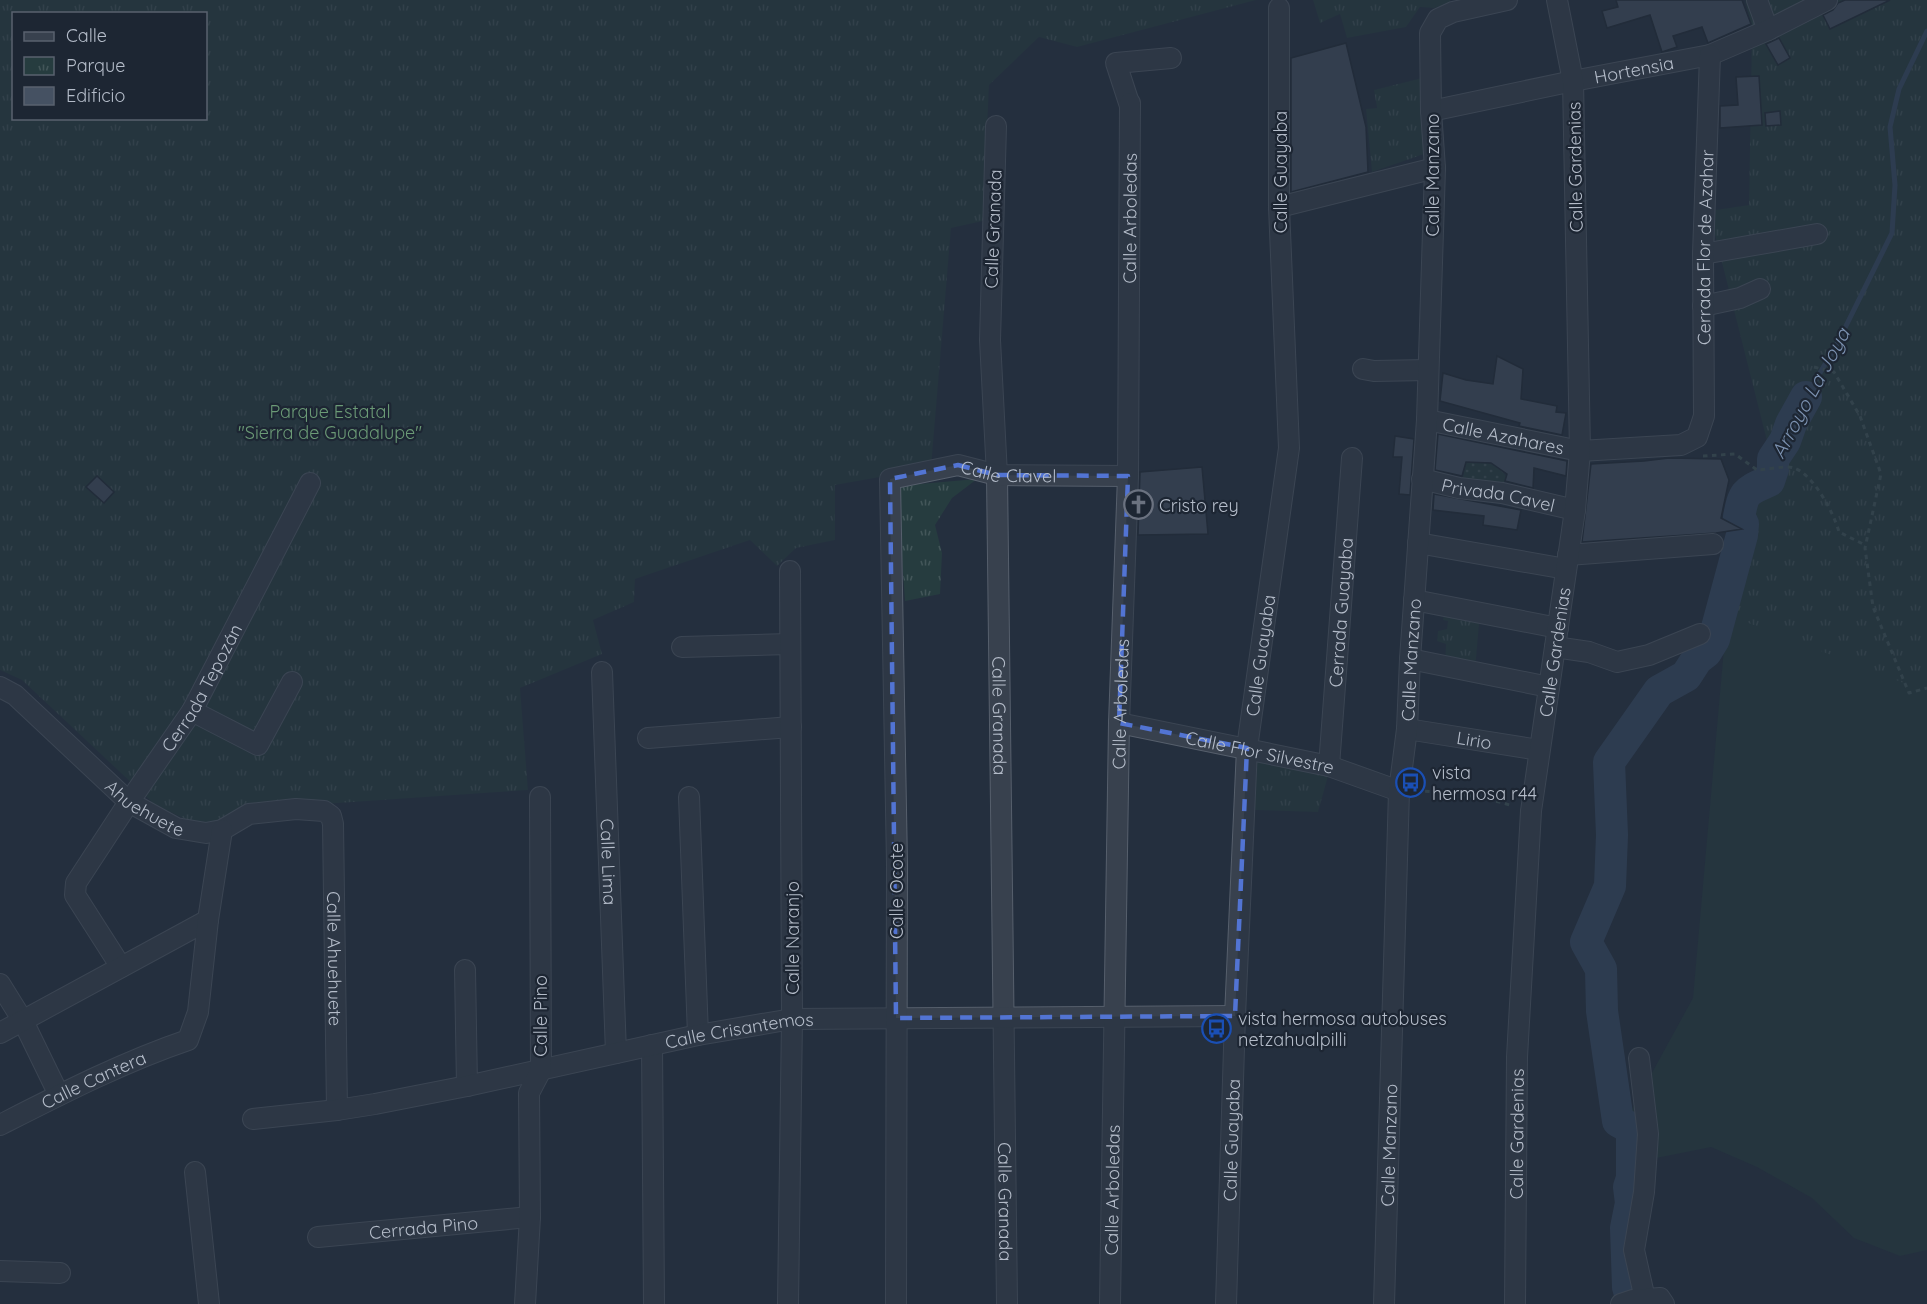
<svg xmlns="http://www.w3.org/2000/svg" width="1927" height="1304" font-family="Quicksand,sans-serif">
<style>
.grass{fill:#263c3f}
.park{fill:url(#park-tufts);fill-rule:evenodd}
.garden{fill:url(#garden-dots)}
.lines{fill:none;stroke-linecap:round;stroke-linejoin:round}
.stream{stroke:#394c67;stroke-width:5}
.river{stroke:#394c67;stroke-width:32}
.building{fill:#455162;stroke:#1f2835;stroke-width:1.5}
.minor-casing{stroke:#565f6c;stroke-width:22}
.path{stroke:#44595c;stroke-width:3;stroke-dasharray:4.5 4.5;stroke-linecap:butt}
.minor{stroke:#38414e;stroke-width:20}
.marked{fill:none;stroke:#5274d3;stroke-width:4.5;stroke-dasharray:12 8;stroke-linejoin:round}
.labels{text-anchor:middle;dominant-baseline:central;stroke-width:4.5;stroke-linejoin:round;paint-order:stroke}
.street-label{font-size:18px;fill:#b4bcc9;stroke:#1d2633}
.park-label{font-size:18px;fill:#6b9a76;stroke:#1d2633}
.poi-label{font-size:18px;fill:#b4bcc9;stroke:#1d2633;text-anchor:start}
.water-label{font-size:20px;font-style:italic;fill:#7c92b1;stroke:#1d2633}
</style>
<defs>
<pattern id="park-tufts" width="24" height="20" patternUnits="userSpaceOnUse" patternTransform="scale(1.5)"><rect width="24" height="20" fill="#263c3f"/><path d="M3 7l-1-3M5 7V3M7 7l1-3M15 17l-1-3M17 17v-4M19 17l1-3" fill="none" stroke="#435659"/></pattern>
<pattern id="garden-dots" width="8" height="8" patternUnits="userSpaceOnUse" patternTransform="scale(1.5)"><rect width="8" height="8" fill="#263c3f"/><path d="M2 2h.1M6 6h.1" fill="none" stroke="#435659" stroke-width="1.8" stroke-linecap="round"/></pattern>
</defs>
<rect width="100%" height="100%" fill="#242f3e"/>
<path class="grass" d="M 1927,0 L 1927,1250 L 1900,1256 L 1854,1238 L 1812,1198 L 1757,1167 L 1711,1147 L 1631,1163 L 1624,1124 L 1693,998 L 1724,648 Z"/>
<path class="park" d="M 0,0 L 1256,0 L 1077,47 L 1039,37 L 989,85 L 983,221 L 951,228 L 931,468 L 835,485 L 835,540 L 796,548 L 777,566 L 750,540 L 635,579 L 634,602 L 593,620 L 602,654 L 520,688 L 528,790 L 249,809 L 210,831 L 154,804 L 22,680 L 0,670 ZM 14,14 L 206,14 L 206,118 L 14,118 Z
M 1313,0 L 1450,0 L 1450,3 L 1434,8 L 1420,7 L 1406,27 L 1347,38 L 1340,14 L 1320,23 Z
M 1745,0 L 1927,0 L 1927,692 L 1733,617 L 1768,445 L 1709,211 L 1749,205 L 1752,28 Z
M 1422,78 L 1424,154 L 1372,172 L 1366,109 L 1377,108 L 1374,90 Z
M 977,479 L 952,498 L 935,525 L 942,553 L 940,594 L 905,601 L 897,486 Z
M 1444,613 L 1480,613 L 1475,670 L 1445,664 L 1446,644 L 1437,641 L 1438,631 L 1447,629 L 1448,621 L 1443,620 Z
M 1254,756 L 1330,769 L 1318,812 L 1255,810 Z"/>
<path class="garden" d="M 1479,461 C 1492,463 1498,466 1506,476 L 1503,487 L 1461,486 L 1466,463 Z"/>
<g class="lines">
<path class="stream" d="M 1806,397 L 1838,342 L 1892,233 L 1895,185 L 1890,127 L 1899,89 L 1927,31"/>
<path class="river" d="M 1633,1304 L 1628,1287 L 1626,1228 L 1631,1203 L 1629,1187 L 1632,1178 L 1632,1129 L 1618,1121 L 1602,1011 L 1601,969 L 1586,942 L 1610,886 L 1612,835 L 1609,762 L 1659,691 L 1686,676 L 1697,659 L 1706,652 L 1714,639 L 1742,535 L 1743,524 L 1739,517 C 1744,491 1745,492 1769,481 L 1773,469 L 1773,459 L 1785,441 L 1791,424 L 1806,397"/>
</g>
<path class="building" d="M 1616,0 L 1742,0 L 1751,24 L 1708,43 L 1702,27 L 1673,36 L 1677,47 L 1662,52 L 1650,15 L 1607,28 L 1602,11 L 1618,7 Z
M 1845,0 L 1890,0 L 1830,29 L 1823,15 L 1833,10 L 1838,3 Z
M 1779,38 L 1790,58 L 1778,65 L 1766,44 Z
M 1346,43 L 1366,127 L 1368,172 L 1291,192 L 1291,58 Z
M 1759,76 L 1762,125 L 1720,128 L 1720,106 L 1738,105 L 1736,77 Z
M 1780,111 L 1781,125 L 1766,126 L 1765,113 Z
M 1497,356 L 1523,369 L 1521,399 L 1557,406 L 1556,412 L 1566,413 L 1562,435 L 1519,426 L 1520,423 L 1440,401 L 1443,373 L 1466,380 L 1493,384 Z
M 1438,434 L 1567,461 L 1566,476 L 1534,468 L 1533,488 L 1505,481 L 1507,474 L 1491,463 L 1466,462 L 1462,476 L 1435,470 Z
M 1395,436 L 1414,439 L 1410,495 L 1399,494 L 1402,457 L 1393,457 Z
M 1669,458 L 1721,459 L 1729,480 L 1721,518 L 1742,529 L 1716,533 L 1582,542 L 1591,464 L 1644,461 Z
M 1202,467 L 1208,534 L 1138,535 L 1140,472 Z
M 97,476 L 114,492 L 104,503 L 86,487 Z
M 1434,494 L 1521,510 L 1517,530 L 1483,525 L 1484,516 L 1433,510 Z"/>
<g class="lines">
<defs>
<g id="minor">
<path d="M 1757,0 L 1768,30"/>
<path d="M 1130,106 L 1116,63 L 1171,58"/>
<path id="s1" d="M 1431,111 L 1573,81 L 1710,55 L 1768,30 L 1827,0"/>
<path id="s2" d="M 996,126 L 990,340 L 997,475 L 1007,1304"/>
<path d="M 1279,207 L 1435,168"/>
<path d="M 1703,254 L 1817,234"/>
<path d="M 1703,306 L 1740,298 L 1760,289"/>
<path d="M 1363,369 L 1374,371 L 1428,370"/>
<path id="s3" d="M 1427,420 L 1580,451 L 1681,445 L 1697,437 L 1704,416 L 1703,254 L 1710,55"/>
<path id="s4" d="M 1422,479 L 1459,488 L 1502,493 L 1575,510"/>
<path d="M 1418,543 L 1566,569"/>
<path d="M 1568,555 L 1713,544"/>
<path d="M 1414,600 L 1558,628"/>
<path d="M 682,647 L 790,644"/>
<path d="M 1555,647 L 1589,652 L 1617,662 L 1649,655 L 1700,634"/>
<path d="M 1410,659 L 1549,687"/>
<path id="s5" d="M 602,672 L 616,1053"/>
<path id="s6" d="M 0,687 L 15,695 L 129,802 L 176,828 L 206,833 L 222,830 L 249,814 L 296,809 L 324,811 L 331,816 L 333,824 L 337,1110"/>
<path d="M 192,711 L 258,745 L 292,682"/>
<path id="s7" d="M 1119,723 L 1329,766 L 1399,791"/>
<path id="s8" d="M 1407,729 L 1539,750"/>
<path d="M 648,738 L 791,727"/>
<path id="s9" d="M 1329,766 L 1352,458"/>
<path d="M 689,797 L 698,1035"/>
<path id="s10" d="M 121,967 L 75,895 L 76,883 L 129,802 L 192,711 L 310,483"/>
<path d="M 465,970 L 467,1086"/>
<path d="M 0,984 L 23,1021 L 59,1095"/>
<path d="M 0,1033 L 208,920"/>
<path d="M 652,1045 L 654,1304"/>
<path d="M 1639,1058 L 1648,1134 L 1644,1192 L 1634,1250 L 1645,1299"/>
<path id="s11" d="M 253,1119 L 337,1110 L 375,1104 L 467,1086 L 698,1035 L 792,1019 L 1235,1016"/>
<path id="s12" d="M 0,1125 C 61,1094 123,1062 188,1040 L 198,1012 L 208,920 L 222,830"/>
<path d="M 195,1172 L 209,1304"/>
<path id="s13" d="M 318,1237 L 530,1217"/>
<path d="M 0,1271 L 60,1273"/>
<path d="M 525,1304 L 530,1217 L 529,1093 L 541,1070 L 540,797"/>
<path d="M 788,1304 L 792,1019 L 790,571"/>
<path id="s14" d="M 896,1304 L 897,864 L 890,479 L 958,465 L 997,475 L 1128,476"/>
<path id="s15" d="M 1110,1304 L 1119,723 L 1128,476 L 1130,103"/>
<path id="s16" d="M 1226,1304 L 1235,1016 L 1247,748 L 1289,448 L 1279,207 L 1279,8"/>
<path id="s17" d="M 1384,1304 L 1399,791 L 1407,729 L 1410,659 L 1427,420 L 1435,168 L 1431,111 L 1430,33 L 1438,19 L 1453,12 L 1507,0"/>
<path id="s18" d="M 1515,1304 L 1517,1057 L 1531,811 L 1575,510 L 1580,451 L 1573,81 L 1557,0"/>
<path d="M 1621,1304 L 1633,1300 L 1660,1298 L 1664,1304"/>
</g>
</defs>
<use href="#minor" class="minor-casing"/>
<path class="path" d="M 1814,367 L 1834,372 L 1860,416 L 1881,474 L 1865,548 L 1873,607 L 1909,693 L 1927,688
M 1703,456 L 1735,454 L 1757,470 C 1767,470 1784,465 1794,468 C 1813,474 1834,513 1839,532 L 1865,545
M 1416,791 C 1450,792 1481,796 1513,806"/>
<use href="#minor" class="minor"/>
</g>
<path d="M0 0H1927V1304H0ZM 958,465 L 997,475 L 1128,476 L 1119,723 L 1247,748 L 1235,1016 L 896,1018 L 890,479 Z" fill="#242f3e" fill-opacity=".55" fill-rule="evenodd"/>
<path class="marked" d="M 958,465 L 997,475 L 1128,476 L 1119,723 L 1247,748 L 1235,1016 L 896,1018 L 890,479 Z"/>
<defs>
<symbol id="church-ring" viewBox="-11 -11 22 22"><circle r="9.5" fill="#1d2633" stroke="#6b7280" stroke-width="1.5"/><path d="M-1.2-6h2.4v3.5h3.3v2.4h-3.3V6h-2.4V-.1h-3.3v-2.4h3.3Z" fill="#6b7280"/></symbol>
<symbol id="bus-ring" viewBox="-11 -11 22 22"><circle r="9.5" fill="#1d2633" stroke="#1a4fb4" stroke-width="1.5"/><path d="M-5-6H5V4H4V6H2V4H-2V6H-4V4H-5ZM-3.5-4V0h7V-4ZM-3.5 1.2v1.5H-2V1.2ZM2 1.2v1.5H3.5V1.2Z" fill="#1a4fb4"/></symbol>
</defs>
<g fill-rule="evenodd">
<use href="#church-ring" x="1122" y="488" width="33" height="33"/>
<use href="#bus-ring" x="1394" y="766" width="33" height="33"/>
<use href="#bus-ring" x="1200" y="1012" width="33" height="33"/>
</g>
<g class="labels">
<g class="street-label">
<text stroke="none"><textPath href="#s1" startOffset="207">Hortensia</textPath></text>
<text transform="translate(1575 167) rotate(-91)">Calle Gardenias</text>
<text transform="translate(1280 172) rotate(-90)">Calle Guayaba</text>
<text transform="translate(1432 175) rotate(-90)">Calle Manzano</text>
<text stroke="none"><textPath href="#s15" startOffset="1086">Calle Arboledas</textPath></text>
<text transform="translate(993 229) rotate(-88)">Calle Granada</text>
<text stroke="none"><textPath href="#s3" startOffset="466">Cerrada Flor de Azahar</textPath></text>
<text stroke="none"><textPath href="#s3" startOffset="78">Calle Azahares</textPath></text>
<text stroke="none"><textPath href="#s14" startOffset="946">Calle Clavel</textPath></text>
<text stroke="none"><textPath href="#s4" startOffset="78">Privada Cavel</textPath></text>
<text stroke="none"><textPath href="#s9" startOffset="154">Cerrada Guayaba</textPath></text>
<text stroke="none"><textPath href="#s18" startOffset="654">Calle Gardenias</textPath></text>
<text stroke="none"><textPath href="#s16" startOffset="650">Calle Guayaba</textPath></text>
<text stroke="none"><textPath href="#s17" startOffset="645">Calle Manzano</textPath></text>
<text stroke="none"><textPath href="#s10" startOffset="330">Cerrada Tepozán</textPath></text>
<text stroke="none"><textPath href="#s15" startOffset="600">Calle Arboledas</textPath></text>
<text stroke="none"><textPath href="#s2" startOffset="590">Calle Granada</textPath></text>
<text stroke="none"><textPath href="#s8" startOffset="68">Lirio</textPath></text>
<text stroke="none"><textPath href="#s7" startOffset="144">Calle Flor Silvestre</textPath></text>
<text stroke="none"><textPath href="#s6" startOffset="190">Ahuehuete</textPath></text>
<text stroke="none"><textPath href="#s5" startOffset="190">Calle Lima</textPath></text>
<text transform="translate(896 891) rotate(-90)">Calle Ocote</text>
<text transform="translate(792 938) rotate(-90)">Calle Naranjo</text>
<text stroke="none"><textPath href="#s6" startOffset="532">Calle Ahuehuete</textPath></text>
<text transform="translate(540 1016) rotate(-90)">Calle Pino</text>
<text stroke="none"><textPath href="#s11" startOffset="495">Calle Crisantemos</textPath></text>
<text stroke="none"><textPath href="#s12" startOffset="104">Calle Cantera</textPath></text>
<text stroke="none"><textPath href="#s18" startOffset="170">Calle Gardenias</textPath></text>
<text stroke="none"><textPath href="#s16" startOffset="164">Calle Guayaba</textPath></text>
<text stroke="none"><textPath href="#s17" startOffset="159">Calle Manzano</textPath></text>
<text stroke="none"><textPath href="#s15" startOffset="114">Calle Arboledas</textPath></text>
<text stroke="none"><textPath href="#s2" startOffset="1076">Calle Granada</textPath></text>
<text stroke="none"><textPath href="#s13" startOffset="106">Cerrada Pino</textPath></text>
</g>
<g class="park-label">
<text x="330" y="411">Parque Estatal<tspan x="330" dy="21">"Sierra de Guadalupe"</tspan></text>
</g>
<g class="poi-label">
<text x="1159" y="505">Cristo rey</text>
<text x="1432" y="772">vista<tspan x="1432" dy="21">hermosa r44</tspan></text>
<text x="1238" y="1018">vista hermosa autobuses<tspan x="1238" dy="21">netzahualpilli</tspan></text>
</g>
<g class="water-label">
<text transform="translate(1810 393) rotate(-62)">Arroyo La Joya</text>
</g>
</g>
<rect x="12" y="12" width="195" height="108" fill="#1d2633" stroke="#59626f" stroke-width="1.5"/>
<rect x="24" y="32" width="30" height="9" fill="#38414e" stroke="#59626f" stroke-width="1.5"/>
<text x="66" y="42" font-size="18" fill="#b4bcc9">Calle</text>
<rect x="24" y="57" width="30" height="18" fill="url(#park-tufts)" stroke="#59626f" stroke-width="1.5"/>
<text x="66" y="72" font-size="18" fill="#b4bcc9">Parque</text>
<rect x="24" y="87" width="30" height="18" fill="#455162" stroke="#59626f" stroke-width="1.5"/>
<text x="66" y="102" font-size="18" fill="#b4bcc9">Edificio</text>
</svg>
